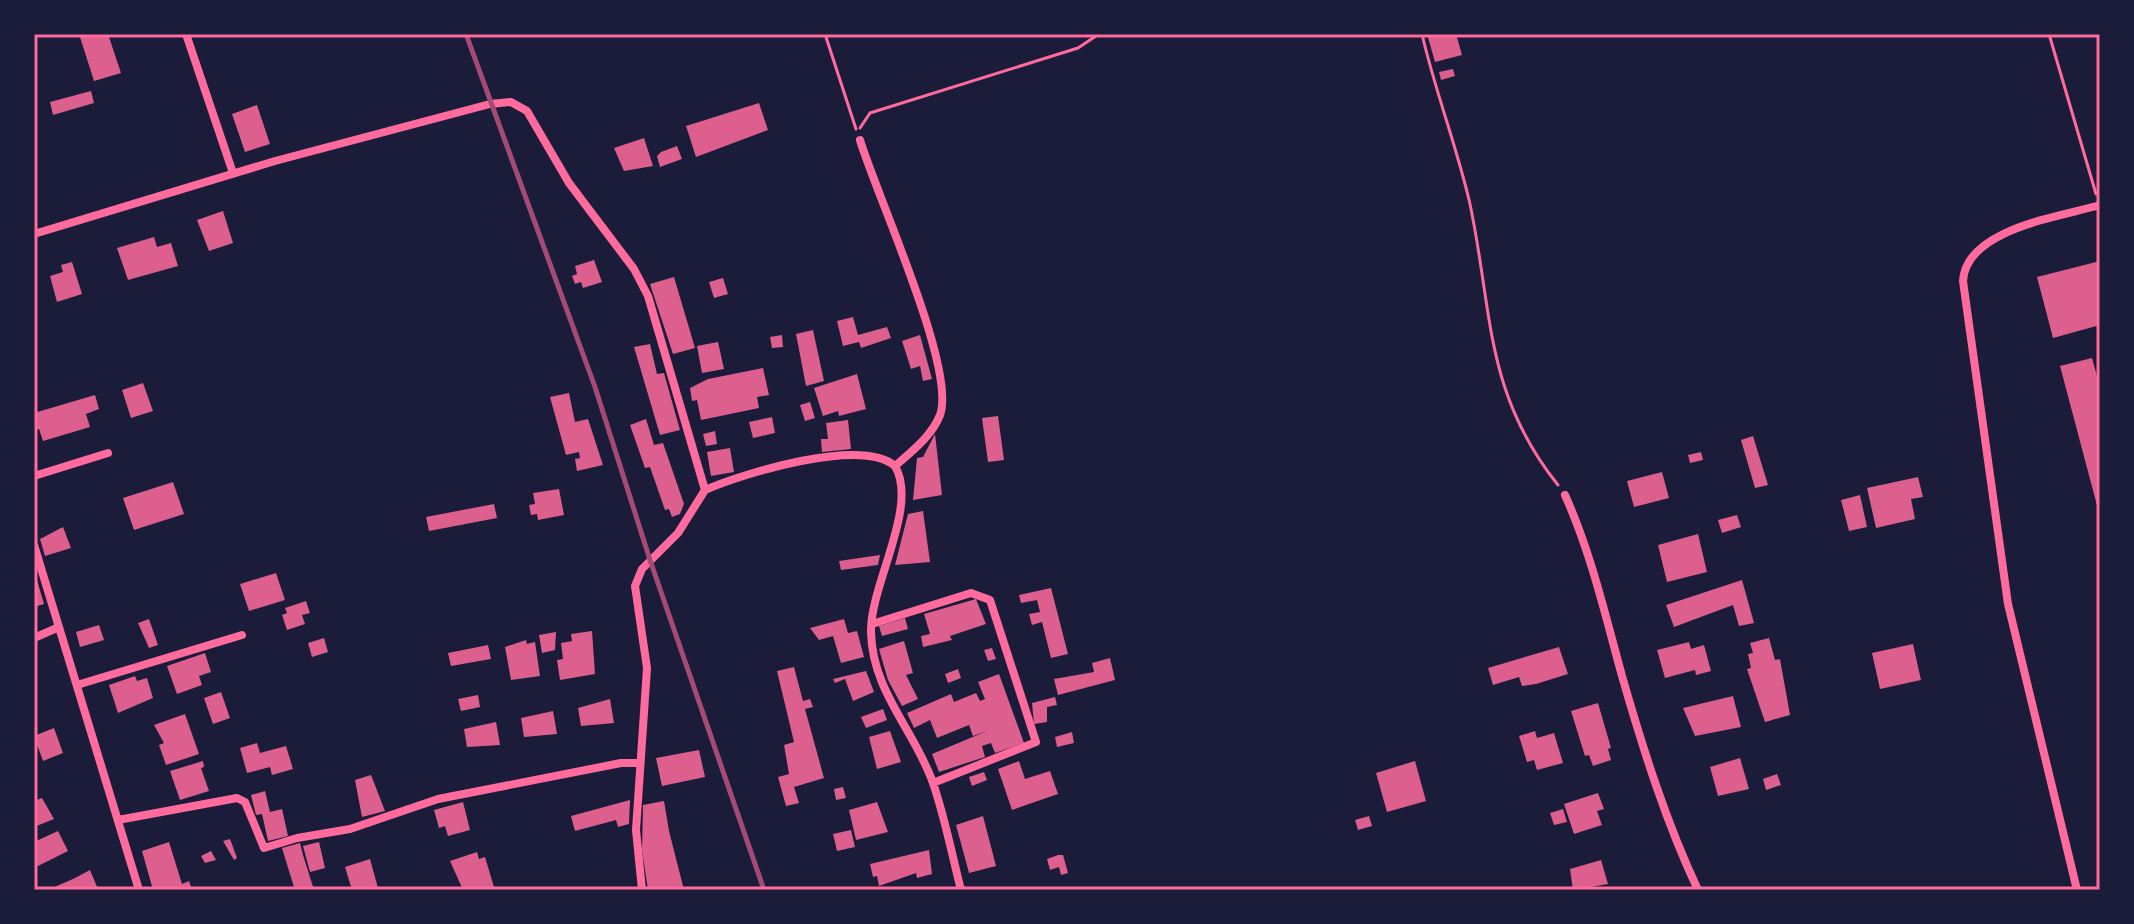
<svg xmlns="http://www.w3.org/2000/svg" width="2134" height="924" font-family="'Roboto Condensed',sans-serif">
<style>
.building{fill:#dd5f8e}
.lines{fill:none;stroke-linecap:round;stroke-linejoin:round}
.path{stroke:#ff6b9d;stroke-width:3}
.minor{stroke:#ff6b9d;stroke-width:8}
.rail{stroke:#a44b75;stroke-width:5}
.neatline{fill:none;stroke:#ff6b9d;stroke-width:3}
</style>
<rect width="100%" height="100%" fill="#1b1b3a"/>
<path class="building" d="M 79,34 L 108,34 L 121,73 L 94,81 Z
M 1427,34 L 1456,34 L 1462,55 L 1435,62 Z
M 1453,69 L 1455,76 L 1441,80 L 1439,72 Z
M 91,91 L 94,103 L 53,115 L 50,102 Z
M 759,103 L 768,130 L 696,157 L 686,126 Z
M 257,105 L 270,144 L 245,152 L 232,114 Z
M 644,138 L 653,166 L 624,171 L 614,148 Z
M 677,146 L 682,159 L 660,167 L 657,156 L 661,152 Z
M 223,211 L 233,243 L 209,251 L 197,220 Z
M 154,237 L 157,247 L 171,243 L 178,266 L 128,280 L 117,248 Z
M 594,260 L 602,282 L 583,288 L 581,282 L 575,284 L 572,276 L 577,274 L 575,266 Z
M 2100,261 L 2100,325 L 2053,338 L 2037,277 Z
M 72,262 L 82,294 L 57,302 L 50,276 L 63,272 L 61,265 Z
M 674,277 L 695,348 L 673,354 L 650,284 Z
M 723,278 L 728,294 L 714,298 L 709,282 Z
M 853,317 L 858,335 L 887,327 L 891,338 L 861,348 L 859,342 L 843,346 L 837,321 Z
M 813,330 L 824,381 L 806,386 L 796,334 Z
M 782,335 L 783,347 L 772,348 L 770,337 Z
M 920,335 L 932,379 L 923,381 L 920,366 L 911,369 L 902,341 Z
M 718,342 L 724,369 L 702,373 L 697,346 Z
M 650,344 L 657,374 L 664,373 L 680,430 L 660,435 L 634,347 Z
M 2092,358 L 2100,387 L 2099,513 L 2060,366 Z
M 763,368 L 769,395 L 757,397 L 759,408 L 701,420 L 697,400 L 692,401 L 690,388 L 708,379 Z
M 857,374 L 866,409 L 839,416 L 838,411 L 823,416 L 814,388 Z
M 143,383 L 153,411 L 131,418 L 122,390 Z
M 569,393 L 575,422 L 588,419 L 603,465 L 577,471 L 575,459 L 580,458 L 579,452 L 566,455 L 550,397 Z
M 95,395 L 99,409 L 86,414 L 90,427 L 43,441 L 39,429 L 34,430 L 34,413 Z
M 810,402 L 815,418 L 805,421 L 800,405 Z
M 998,416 L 1004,460 L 988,462 L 982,418 Z
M 772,417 L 775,433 L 753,438 L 749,422 Z
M 646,419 L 654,445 L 663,443 L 684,504 L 680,514 L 672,517 L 669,509 L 665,510 L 650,467 L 645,468 L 630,425 Z
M 848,420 L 851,449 L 822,452 L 821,439 L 828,439 L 826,423 Z
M 715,431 L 717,444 L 706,446 L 703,434 Z
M 935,434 L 942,495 L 913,500 L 917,458 L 923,457 Z
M 1753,436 L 1768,485 L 1755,488 L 1741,440 Z
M 730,448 L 734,472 L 711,476 L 707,452 Z
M 1701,452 L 1703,460 L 1690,463 L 1688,455 Z
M 1662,472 L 1669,498 L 1634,507 L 1627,481 Z
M 1918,477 L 1923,497 L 1911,499 L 1915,519 L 1876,528 L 1867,488 Z
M 173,482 L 184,514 L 134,530 L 123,498 Z
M 559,489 L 564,515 L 538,520 L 537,514 L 531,515 L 529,505 L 535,504 L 533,493 Z
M 1860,495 L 1867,527 L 1849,531 L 1841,500 Z
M 494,504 L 497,518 L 429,531 L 426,517 Z
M 923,511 L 930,562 L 895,565 L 908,514 Z
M 1737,515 L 1741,527 L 1722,533 L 1718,520 Z
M 63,527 L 71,548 L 45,556 L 40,539 Z
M 1698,534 L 1707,572 L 1667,582 L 1658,545 Z
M 880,555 L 878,565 L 841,570 L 839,561 Z
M 34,570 L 44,604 L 34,607 Z
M 276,573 L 285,600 L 249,611 L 240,584 Z
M 1742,580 L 1754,623 L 1739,626 L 1733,605 L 1674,627 L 1666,605 Z
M 1051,588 L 1068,654 L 1051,658 L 1042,622 L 1032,625 L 1029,614 L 1040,612 L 1037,600 L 1021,603 L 1019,595 Z
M 976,599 L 986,624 L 950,636 L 952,640 L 923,647 L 921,636 L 930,634 L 924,614 Z
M 306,601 L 310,613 L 302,615 L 305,624 L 287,630 L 282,615 L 287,613 L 285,608 Z
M 905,618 L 908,629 L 882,636 L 879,626 Z
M 149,619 L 158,645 L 149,648 L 138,623 Z
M 844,619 L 848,633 L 857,631 L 864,657 L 841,663 L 833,636 L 819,640 L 810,628 Z
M 99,625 L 104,640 L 80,647 L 76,632 Z
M 592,631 L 595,674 L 560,680 L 557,660 L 563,659 L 561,643 L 572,641 L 571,634 Z
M 556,632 L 555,650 L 542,653 L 539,635 Z
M 324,638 L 328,652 L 312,657 L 308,643 Z
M 1769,638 L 1775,660 L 1780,659 L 1790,715 L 1765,722 L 1747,669 L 1751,668 L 1748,654 L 1753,653 L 1750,643 Z
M 526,640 L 527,644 L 535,642 L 540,676 L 511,680 L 505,647 Z
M 904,641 L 913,673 L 906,675 L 918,699 L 902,706 L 888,680 L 879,649 Z
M 1689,642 L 1691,649 L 1704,645 L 1711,671 L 1696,675 L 1695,670 L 1665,678 L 1657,650 Z
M 1913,644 L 1921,680 L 1880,689 L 1872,653 Z
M 488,645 L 491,659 L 451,666 L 448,653 Z
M 1559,647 L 1568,674 L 1536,684 L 1522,686 L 1519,677 L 1493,685 L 1488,668 Z
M 992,648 L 996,659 L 988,661 L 984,650 Z
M 205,653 L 211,672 L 199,676 L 202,685 L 177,694 L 167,666 Z
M 1110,658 L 1115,680 L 1058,695 L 1054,679 L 1094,672 L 1092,663 Z
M 794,667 L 803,701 L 810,699 L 813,707 L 805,709 L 824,778 L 794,787 L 799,803 L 786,806 L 778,777 L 789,774 L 784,745 L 794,742 L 777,671 Z
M 958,669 L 961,678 L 948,683 L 945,674 Z
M 866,671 L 874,692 L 853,701 L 845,679 L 835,683 L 833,679 Z
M 999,674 L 1024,743 L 995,753 L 991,743 L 982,746 L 985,757 L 939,772 L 932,754 L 987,731 L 973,736 L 969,725 L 937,738 L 930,720 L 914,728 L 907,713 L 951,694 L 954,702 L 976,693 L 980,701 L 985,699 L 978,682 Z
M 135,676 L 137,681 L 147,678 L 153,698 L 118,713 L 109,685 Z
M 221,692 L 230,718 L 213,724 L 204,698 Z
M 478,695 L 480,707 L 461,711 L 458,699 Z
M 1733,696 L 1741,727 L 1695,736 L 1683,708 Z
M 1055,697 L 1057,705 L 1047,707 L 1047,722 L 1034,724 L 1032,703 Z
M 610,699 L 614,723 L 581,726 L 578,708 Z
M 1598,703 L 1611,748 L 1608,749 L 1611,760 L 1593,766 L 1589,755 L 1585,756 L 1571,711 Z
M 883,709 L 887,720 L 866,728 L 861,717 Z
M 553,711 L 557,734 L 524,737 L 521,718 Z
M 185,714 L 199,754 L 166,765 L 159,745 L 164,743 L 154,725 Z
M 496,722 L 500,745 L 467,747 L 464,729 Z
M 54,728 L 63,753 L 43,761 L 34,736 Z
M 890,731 L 901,762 L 877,769 L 869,737 Z
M 1535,731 L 1537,738 L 1554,733 L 1563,763 L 1537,770 L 1534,760 L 1527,762 L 1519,736 Z
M 1072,732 L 1074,743 L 1057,747 L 1055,737 Z
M 257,743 L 260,753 L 286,746 L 293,769 L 272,775 L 270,767 L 247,773 L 240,748 Z
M 699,750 L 705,777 L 662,786 L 656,758 Z
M 1740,758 L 1749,789 L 1718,796 L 1710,767 Z
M 203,761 L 204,767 L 201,768 L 209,791 L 180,800 L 170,771 Z
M 1019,761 L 1025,779 L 1050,771 L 1058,794 L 1012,810 L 998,769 Z
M 1415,761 L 1426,801 L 1387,812 L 1376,773 Z
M 984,772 L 987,780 L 972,786 L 969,777 Z
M 1777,774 L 1781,785 L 1766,790 L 1763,779 Z
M 371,775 L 385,811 L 362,817 L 355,780 Z
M 843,787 L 846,798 L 836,800 L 834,789 Z
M 265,791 L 270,812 L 282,809 L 288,836 L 268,841 L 262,814 L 256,815 L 251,795 Z
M 1598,793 L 1604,809 L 1597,811 L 1602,825 L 1574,834 L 1564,804 Z
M 42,798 L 54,819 L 34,827 L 34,801 Z
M 630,800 L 629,824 L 618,827 L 616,820 L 575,831 L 571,816 Z
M 664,801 L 669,831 L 684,890 L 648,890 L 642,850 L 643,805 Z
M 463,802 L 470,830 L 448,836 L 445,826 L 439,828 L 434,810 Z
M 877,802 L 888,832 L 856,840 L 849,810 Z
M 1563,809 L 1567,822 L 1554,825 L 1550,813 Z
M 983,816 L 996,866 L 969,873 L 956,825 Z
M 1369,816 L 1372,826 L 1358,830 L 1355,820 Z
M 851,830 L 855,847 L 837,851 L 833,834 Z
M 58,831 L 68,851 L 34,868 L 34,842 Z
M 230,839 L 237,858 L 234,860 L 223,841 Z
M 169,842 L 182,884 L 189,881 L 192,890 L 153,890 L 142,851 Z
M 319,842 L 325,868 L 310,872 L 303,846 Z
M 300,843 L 303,855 L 314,890 L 295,890 L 293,884 L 282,848 Z
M 929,850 L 932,874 L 917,878 L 916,873 L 879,886 L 877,876 L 873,877 L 870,864 Z
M 211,851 L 216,860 L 205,863 L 201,856 Z
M 477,852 L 479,859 L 485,857 L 494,887 L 463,890 L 450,861 Z
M 1058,855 L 1063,855 L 1068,873 L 1061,875 L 1059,867 L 1050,870 L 1047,859 Z
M 370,859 L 378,888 L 352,890 L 345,867 Z
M 1601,860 L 1608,884 L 1573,890 L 1570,869 Z
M 90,870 L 98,889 L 48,890 L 75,878 Z"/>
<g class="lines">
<path class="path" d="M 825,34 L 856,129
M 1422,34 C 1435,91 1457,147 1470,204 C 1493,313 1484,392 1558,485
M 2049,34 L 2096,194
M 860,128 L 870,113 L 1078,48 L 1099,34"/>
<path class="minor" d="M 186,34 L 233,173
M 860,140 C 876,194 957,369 940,415 C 932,436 911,452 895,466
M 34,234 L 275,161 L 490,104 L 511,102 L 527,111 L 569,183 L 634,269 L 648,296 L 705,490
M 34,476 L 108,453
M 705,490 C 744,473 862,437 895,466 C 919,507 870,585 871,632 C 872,691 915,731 933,783 C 945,818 952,855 961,890
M 1565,495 C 1591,553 1605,614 1622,676 C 1643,749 1666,822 1698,890
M 34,545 L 139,890
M 872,624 L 971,593 L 990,600 L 1036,742 L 933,783
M 34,638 L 59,627
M 77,685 L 242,635
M 118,820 L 237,798 L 245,802 L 264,848 L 297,838 L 350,829 L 438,799 L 621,763 L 640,763
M 642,890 L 636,830 L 647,668 L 635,586 L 642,569 L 678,533 L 705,490
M 2077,890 L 2008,604 L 1963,281 C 1966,229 2059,217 2100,205"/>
<path class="rail" d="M 466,34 L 595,387 L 650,560 L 764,890"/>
</g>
<rect width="2134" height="924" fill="none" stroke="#1b1b3a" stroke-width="72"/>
<rect x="36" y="36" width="2062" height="852" class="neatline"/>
</svg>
